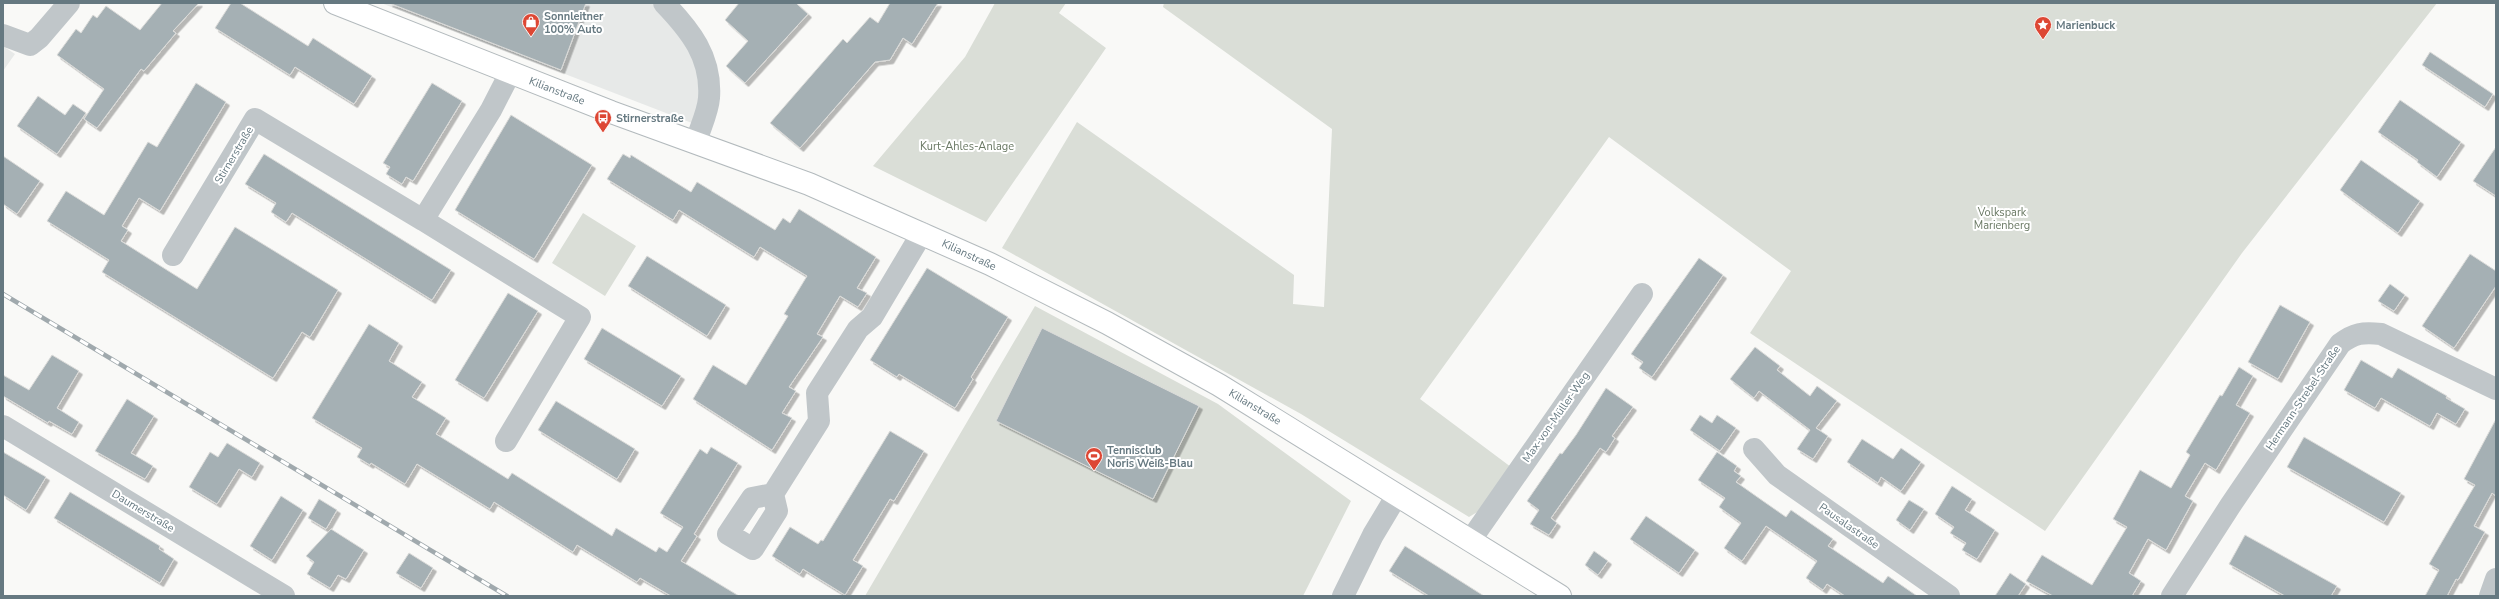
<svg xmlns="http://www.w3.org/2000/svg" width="2499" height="599" font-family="'Nunito Sans',sans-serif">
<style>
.built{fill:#e7e9e8}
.green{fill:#daded7}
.building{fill:#a5b0b4;stroke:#dbdbd9;filter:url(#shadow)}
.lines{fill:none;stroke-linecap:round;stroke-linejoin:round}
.secondary-casing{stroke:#b3babd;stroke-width:24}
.minor{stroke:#c0c6c9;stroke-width:22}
.secondary{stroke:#fff;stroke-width:22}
.rail-casing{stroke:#a0a9ad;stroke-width:4.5}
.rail{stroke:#fff;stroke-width:3;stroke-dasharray:9;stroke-linecap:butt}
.labels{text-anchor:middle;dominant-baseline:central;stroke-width:4;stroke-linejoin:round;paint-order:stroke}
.poi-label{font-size:11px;font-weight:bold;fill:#667981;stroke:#fff;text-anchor:start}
.street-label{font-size:11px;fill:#667981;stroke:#fff}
.park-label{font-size:11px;fill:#6a7964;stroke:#fff}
</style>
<defs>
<filter id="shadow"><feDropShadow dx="3.5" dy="3.5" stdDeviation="0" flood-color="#0004"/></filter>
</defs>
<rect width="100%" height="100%" fill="#f9f9f7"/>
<path class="built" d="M 381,3 L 672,3 L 708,66 L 697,125 Z
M 3,46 L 15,54 L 3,71 Z"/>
<path class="green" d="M 995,3 L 1066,3 L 1059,13 L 1106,48 L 986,222 L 873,166 L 965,57 Z
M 1164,3 L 2437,3 L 2242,253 L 2045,531 L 1750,333 L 1791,271 L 1609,137 L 1420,399 L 1511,467 L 1479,511 L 1469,517 L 1301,414 L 1002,248 L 1077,122 L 1294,275 L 1293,304 L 1324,307 L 1332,129 L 1163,7 Z
M 583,213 L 636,246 L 605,296 L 552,263 Z
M 1035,306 L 1218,404 L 1351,501 L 1303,596 L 865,596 Z"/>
<path class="building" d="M 162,3 L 199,3 L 173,31 L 176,33 L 144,71 L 141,69 L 97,128 L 84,119 L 104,89 L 57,55 L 76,29 L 81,33 L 93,15 L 97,18 L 106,6 L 140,30 Z
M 231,3 L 240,3 L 308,46 L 313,38 L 372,76 L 354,104 L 295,67 L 290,75 L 215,28 Z
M 389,3 L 586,3 L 561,70 Z
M 739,3 L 796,3 L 808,14 L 745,83 L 726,66 L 748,41 L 725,20 Z
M 890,3 L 938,3 L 912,44 L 903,38 L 890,60 L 875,62 L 800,148 L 770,123 L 843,39 L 847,43 L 870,17 L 878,23 Z
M 2430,52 L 2493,94 L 2485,107 L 2422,65 Z
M 196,83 L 226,102 L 160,211 L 139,198 L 122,226 L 128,230 L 121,241 L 197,289 L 235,227 L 338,290 L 310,337 L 302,332 L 273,378 L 102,272 L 109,260 L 47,221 L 66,191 L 104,215 L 148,142 L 157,147 Z
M 432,83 L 462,101 L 413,181 L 406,177 L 402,184 L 386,174 L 390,167 L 383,163 Z
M 38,96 L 65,115 L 73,104 L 86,113 L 57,154 L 17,126 Z
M 2400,100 L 2461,142 L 2437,177 L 2417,162 L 2418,160 L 2378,132 Z
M 511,115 L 592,165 L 534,259 L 455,210 Z
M 2496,147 L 2496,196 L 2473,181 Z
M 264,154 L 451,270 L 432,300 L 292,213 L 286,222 L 271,212 L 276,203 L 245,184 Z
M 623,154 L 630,158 L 631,155 L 691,192 L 697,182 L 775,230 L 783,218 L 790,223 L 799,209 L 876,257 L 857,288 L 867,293 L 858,307 L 840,296 L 817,334 L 823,337 L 789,387 L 796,391 L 782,413 L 792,418 L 772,450 L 693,399 L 713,365 L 746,385 L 788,316 L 784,314 L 807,276 L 760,247 L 754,257 L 679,210 L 673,220 L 607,179 Z
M 3,156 L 40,181 L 17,214 L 3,204 Z
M 2361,160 L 2420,201 L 2398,233 L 2340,190 Z
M 2470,254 L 2496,271 L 2496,286 L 2454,348 L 2422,326 Z
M 647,256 L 726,305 L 707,336 L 628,286 Z
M 1699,258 L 1723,275 L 1652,377 L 1639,368 L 1643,362 L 1631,354 Z
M 927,268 L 1008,317 L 971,377 L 973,379 L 955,408 L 899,374 L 897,377 L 870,360 Z
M 2390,284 L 2405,295 L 2394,311 L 2378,301 Z
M 508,293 L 538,311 L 484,398 L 455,380 Z
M 2280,305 L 2310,322 L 2278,379 L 2248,362 Z
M 369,324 L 399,343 L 389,361 L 422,382 L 412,397 L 446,418 L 436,434 L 508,479 L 512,473 L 612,536 L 616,528 L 656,552 L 659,547 L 667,552 L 683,527 L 660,513 L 700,449 L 707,454 L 711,447 L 738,463 L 694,534 L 697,536 L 681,561 L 739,596 L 671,596 L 640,578 L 637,582 L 577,545 L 573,552 L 494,502 L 490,509 L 417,464 L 405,484 L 371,463 L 370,465 L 357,457 L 362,448 L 312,418 Z
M 602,328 L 681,376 L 662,406 L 584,359 Z
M 1042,328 L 1199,406 L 1153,499 L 996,421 Z
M 1755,347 L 1780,366 L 1777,370 L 1810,396 L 1817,386 L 1837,401 L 1816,428 L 1828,436 L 1813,459 L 1797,449 L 1810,430 L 1759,391 L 1754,398 L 1730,379 Z
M 52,355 L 79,371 L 57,408 L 79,422 L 72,434 L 49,421 L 48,423 L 3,396 L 3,375 L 29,390 Z
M 2361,360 L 2392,378 L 2398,368 L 2447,396 L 2446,398 L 2465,409 L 2456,424 L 2437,413 L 2430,426 L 2381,398 L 2375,408 L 2344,390 Z
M 2239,367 L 2253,376 L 2236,405 L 2250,413 L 2216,470 L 2205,463 L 2185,496 L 2193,501 L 2166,550 L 2148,539 L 2129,573 L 2141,581 L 2132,596 L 2053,596 L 2026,581 L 2042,555 L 2092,585 L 2127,527 L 2113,519 L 2140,470 L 2171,488 L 2190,455 L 2186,452 L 2220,395 L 2222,396 Z
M 1606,388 L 1633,407 L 1612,436 L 1615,438 L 1606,452 L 1600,448 L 1551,518 L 1557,523 L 1549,535 L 1530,524 L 1539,510 L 1527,501 L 1560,453 L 1562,454 L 1576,435 Z
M 127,399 L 154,416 L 131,453 L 153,466 L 145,479 L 95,451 Z
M 556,401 L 635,449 L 617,479 L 538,430 Z
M 1700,415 L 1712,423 L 1717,415 L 1736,428 L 1720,451 L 1690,430 Z
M 2496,419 L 2496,496 L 2492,493 L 2474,526 L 2485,532 L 2458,580 L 2456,579 L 2447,596 L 2425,596 L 2439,570 L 2429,564 L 2475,485 L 2464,479 Z
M 890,431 L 924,451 L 894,501 L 890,499 L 853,560 L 863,566 L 845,595 L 803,569 L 800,574 L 772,556 L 790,527 L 818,544 L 821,540 L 823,541 Z
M 2304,437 L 2401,493 L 2384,522 L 2287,467 Z
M 1862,439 L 1893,459 L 1901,448 L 1921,462 L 1901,491 L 1881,477 L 1878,483 L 1847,462 Z
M 227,443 L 260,463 L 252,477 L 239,469 L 217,504 L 189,487 L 210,452 L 218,457 Z
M 3,452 L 46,477 L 26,510 L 3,495 Z
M 1717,452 L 1737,466 L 1734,471 L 1741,476 L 1736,482 L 1763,501 L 1786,517 L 1791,510 L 1833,539 L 1828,546 L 1883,583 L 1888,576 L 1917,596 L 1845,596 L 1827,584 L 1823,590 L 1806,578 L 1817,561 L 1766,526 L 1742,561 L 1724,548 L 1741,523 L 1719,507 L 1725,498 L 1698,480 Z
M 1952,486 L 1972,499 L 1965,510 L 1995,530 L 1977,559 L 1962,550 L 1966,543 L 1950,533 L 1954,527 L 1935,514 Z
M 70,492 L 160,546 L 159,549 L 174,559 L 160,583 L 54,518 Z
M 281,496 L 303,510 L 272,560 L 250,546 Z
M 319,499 L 337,510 L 326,529 L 308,518 Z
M 1909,500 L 1924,509 L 1910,530 L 1896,520 Z
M 1646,516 L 1695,550 L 1679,573 L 1630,539 Z
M 331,529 L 364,550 L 346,579 L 338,575 L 330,588 L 307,574 L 314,562 L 306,556 Z
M 2245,535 L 2337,586 L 2331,596 L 2285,596 L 2229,564 Z
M 1405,546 L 1454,577 L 1484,596 L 1429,596 L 1389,571 Z
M 1594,551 L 1608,561 L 1598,575 L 1585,565 Z
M 409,553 L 433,568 L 421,588 L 396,573 Z
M 2010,573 L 2026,584 L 2018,596 L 1995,596 Z"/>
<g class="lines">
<defs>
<path id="secondary" d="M 335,3 L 611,112 L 809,184 L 990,264 L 1107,323 L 1219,385 L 1560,596"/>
</defs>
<use href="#secondary" class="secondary-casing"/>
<path class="minor" d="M 664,3 C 690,30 712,57 709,98 C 708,112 700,128 696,142
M 3,35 L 30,45 L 39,38 L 69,3
M 423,220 L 580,317 L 506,441
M 173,255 L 255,119 L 423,220 L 491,110 L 510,73
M 3,426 L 284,596
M 1754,449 L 1777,475 L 1949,596
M 773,494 L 777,511 L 753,549 L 728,534 L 752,498 L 773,494 L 778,486 L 819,421 L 817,393 L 858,329 L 872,317 L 922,233
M 1470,541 L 1642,294
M 1343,596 L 1373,535 L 1397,495
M 2172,596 L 2230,506 L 2340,344 C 2354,333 2363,332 2381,334 L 2496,389
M 2490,596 L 2496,579"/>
<use href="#secondary" class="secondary"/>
<defs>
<path id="rail" d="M 3,294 L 507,596"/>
</defs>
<use href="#rail" class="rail-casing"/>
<use href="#rail" class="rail"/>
</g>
<defs>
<symbol id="shop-pin" viewBox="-11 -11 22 30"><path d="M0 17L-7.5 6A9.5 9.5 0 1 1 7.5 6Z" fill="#dd4734" stroke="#fff"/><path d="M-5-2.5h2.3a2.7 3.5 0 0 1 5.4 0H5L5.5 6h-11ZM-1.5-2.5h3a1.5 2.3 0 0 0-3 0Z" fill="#fff"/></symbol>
<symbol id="sight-pin" viewBox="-11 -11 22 30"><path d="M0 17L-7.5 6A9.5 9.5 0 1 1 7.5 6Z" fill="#dd4734" stroke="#fff"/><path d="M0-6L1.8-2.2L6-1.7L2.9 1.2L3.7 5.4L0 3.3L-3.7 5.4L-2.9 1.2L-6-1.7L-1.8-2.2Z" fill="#fff"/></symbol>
<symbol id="bus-pin" viewBox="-11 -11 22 30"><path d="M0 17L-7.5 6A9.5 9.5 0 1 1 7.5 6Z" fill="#dd4734" stroke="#fff"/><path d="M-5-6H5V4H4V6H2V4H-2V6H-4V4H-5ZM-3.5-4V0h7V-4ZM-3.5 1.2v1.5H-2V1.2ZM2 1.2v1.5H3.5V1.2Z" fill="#fff"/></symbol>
<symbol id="stadium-pin" viewBox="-11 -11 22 30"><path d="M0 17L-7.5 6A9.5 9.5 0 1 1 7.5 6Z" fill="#dd4734" stroke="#fff"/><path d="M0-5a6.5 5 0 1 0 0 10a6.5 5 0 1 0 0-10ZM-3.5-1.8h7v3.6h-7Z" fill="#fff"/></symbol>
</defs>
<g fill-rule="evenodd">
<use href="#shop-pin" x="521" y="12" width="20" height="27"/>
<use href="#sight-pin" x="2033" y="15" width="20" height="27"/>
<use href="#bus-pin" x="593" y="108" width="20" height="27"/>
<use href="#stadium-pin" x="1084" y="446" width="20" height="27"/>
</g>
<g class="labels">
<g class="poi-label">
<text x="544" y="16">Sonnleitner<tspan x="544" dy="13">100% Auto</tspan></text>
<text x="2056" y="25">Marienbuck</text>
<text x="616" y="118">Stirnerstraße</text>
<text x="1107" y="450">Tennisclub<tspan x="1107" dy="13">Noris Weiß-Blau</tspan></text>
</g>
<g class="street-label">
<text transform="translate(557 91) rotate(21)">Kilianstraße</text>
<text transform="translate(234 155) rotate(-59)">Stirnerstraße</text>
<text transform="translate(969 255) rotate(25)">Kilianstraße</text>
<text transform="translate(2303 398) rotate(-56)">Hermann-Strebel-Straße</text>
<text transform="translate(1255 407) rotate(31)">Kilianstraße</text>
<text transform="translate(1556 417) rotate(-55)">Max-von-Müller-Weg</text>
<text transform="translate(143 511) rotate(31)">Daumerstraße</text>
<text transform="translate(1849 526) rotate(35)">Pausalastraße</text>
</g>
<g class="park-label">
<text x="967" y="146">Kurt-Ahles-Anlage</text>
<text x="2002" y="212">Volkspark<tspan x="2002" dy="13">Marienberg</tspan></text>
</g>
</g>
<rect width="2499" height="599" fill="none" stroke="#667981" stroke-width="8"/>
</svg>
